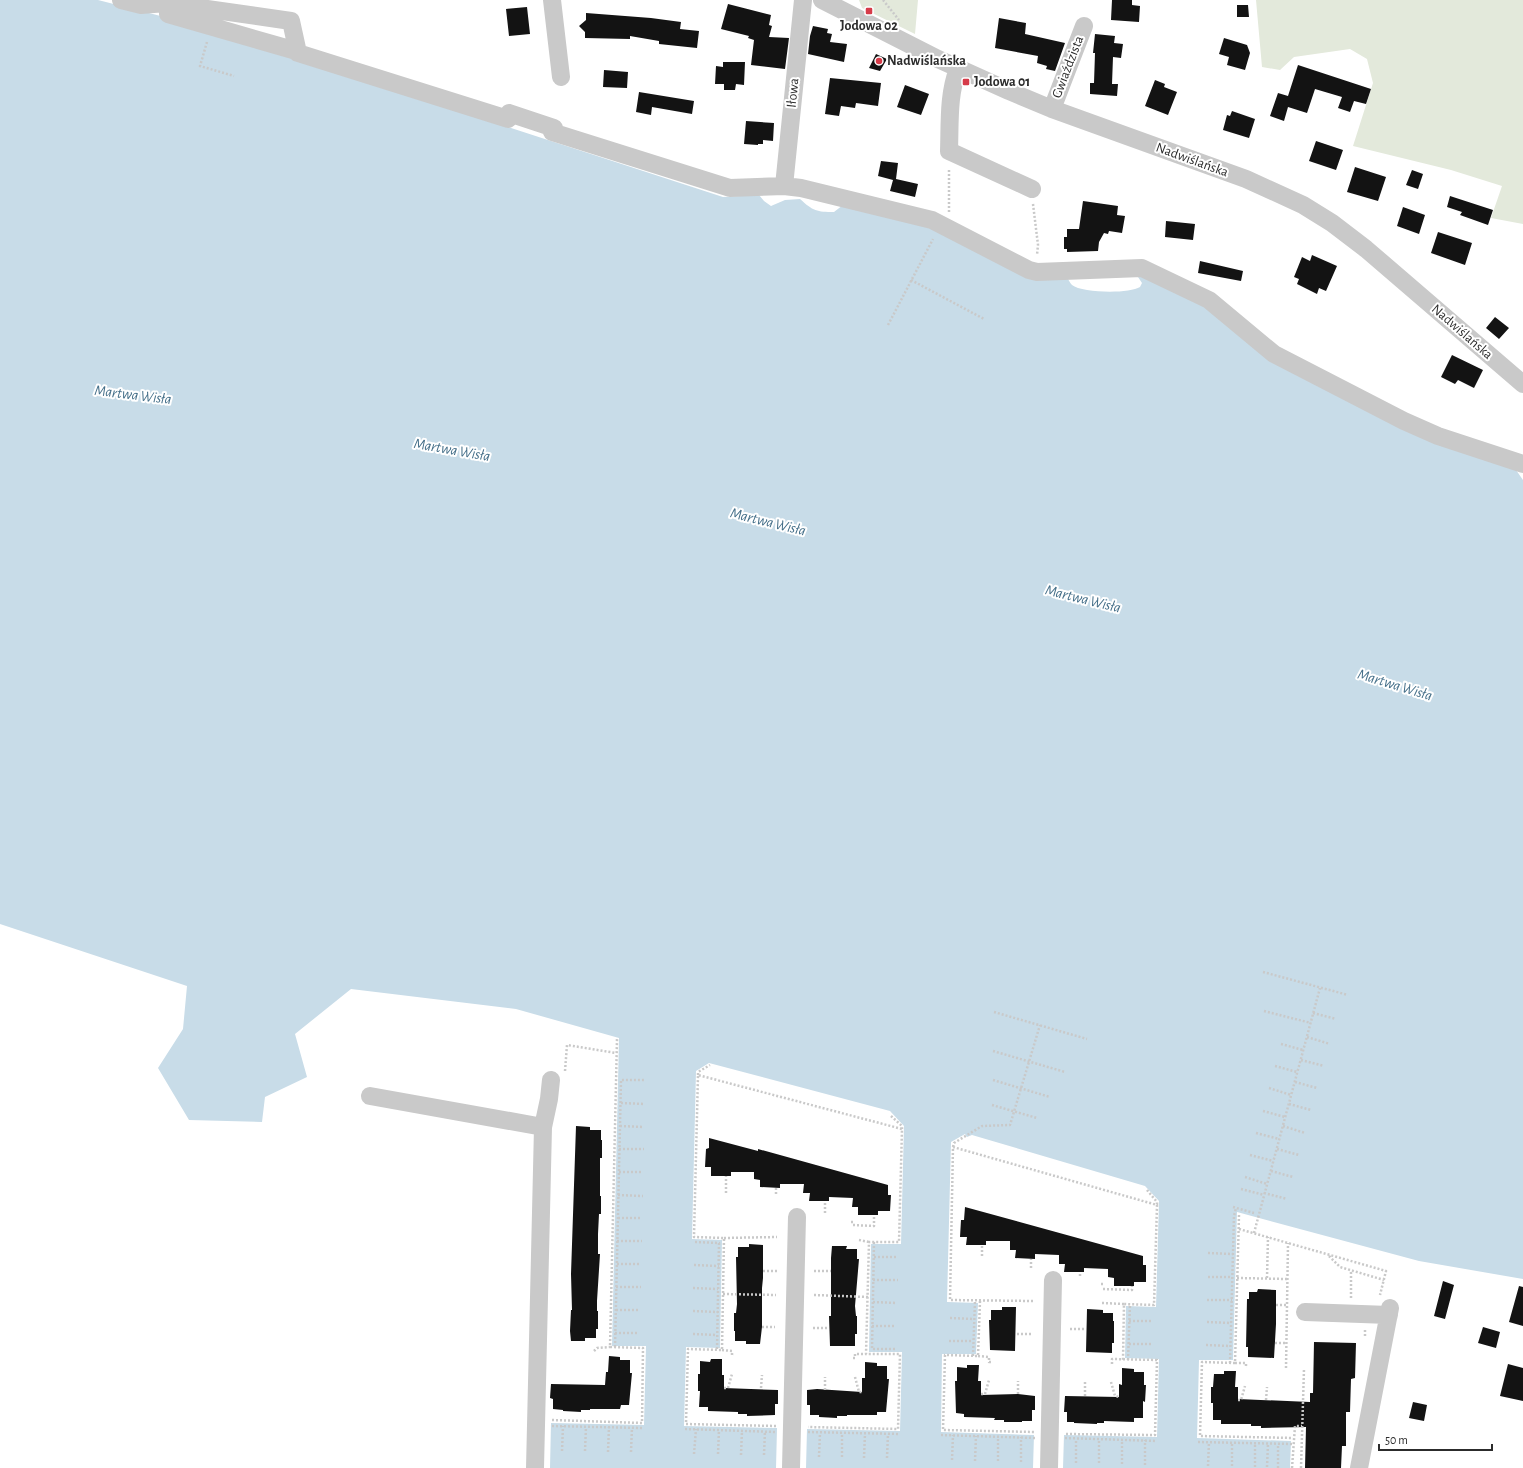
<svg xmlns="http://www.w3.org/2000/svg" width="1523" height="1468" font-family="'Alegreya Sans',sans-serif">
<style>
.green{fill:#e3e9db}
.water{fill:#c8dce8}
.building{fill:#131313}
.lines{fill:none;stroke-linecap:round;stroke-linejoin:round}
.path{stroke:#c9c9c9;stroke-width:2.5;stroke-dasharray:2 2;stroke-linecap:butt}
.minor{stroke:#c9c9c9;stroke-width:18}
.poi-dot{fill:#d63b49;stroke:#fff;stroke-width:1.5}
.labels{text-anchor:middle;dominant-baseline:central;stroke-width:4;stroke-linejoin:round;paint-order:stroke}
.poi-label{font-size:14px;font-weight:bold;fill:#2c2c2c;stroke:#fff;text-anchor:start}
.street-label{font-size:14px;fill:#2c2c2c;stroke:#fff}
.water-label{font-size:15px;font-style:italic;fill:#426d87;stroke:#fff}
</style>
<rect width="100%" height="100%" fill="#fff"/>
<path class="green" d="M 859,0 L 918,0 L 915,34 L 862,8 Z
M 1256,0 L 1523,0 L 1523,224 L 1491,218 L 1502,186 L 1451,170 L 1353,146 L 1373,83 L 1367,59 L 1350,49 L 1294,57 L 1280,70 L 1262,67 Z"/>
<path class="water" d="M 0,0 L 98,0 L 188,23 L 723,197 L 759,195 L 764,201 L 771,206 L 785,200 L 800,199 C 813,211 817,212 834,212 L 843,205 L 929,225 L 1067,277 C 1068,279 1070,283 1072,285 C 1082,293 1129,294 1140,287 L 1142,283 L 1136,274 L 1212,310 L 1270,361 L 1516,470 L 1523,480 L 1523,1279 L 1419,1261 L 1237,1212 L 1233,1360 L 1199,1360 L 1197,1438 L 1291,1441 L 1290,1468 L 1063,1468 L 1064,1435 L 1157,1437 L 1159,1359 L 1125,1358 L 1126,1306 L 1156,1307 L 1159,1201 L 1145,1186 L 972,1135 L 967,1137 L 965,1134 L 951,1142 L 947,1302 L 978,1303 L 976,1354 L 942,1354 L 941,1432 L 1034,1435 L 1033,1468 L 806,1468 L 807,1429 L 900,1431 L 902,1352 L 869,1352 L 871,1244 L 901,1244 L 904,1126 L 890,1111 L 709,1063 L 696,1071 L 692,1239 L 722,1240 L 720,1348 L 686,1347 L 684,1426 L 777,1428 L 776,1468 L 550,1468 L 551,1423 L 644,1425 L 646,1346 L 612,1346 L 619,1038 L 516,1009 L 351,989 L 295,1034 L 307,1077 L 265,1097 L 262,1122 L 189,1120 L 158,1068 L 183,1029 L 187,986 L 0,924 Z"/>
<path class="building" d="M 1112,0 L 1132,0 L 1132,5 L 1140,6 L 1139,22 L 1111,20 Z
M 728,4 L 771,15 L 769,25 L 772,26 L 769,37 L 789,38 L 785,69 L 751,65 L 754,40 L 748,38 L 749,36 L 721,29 Z
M 1237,5 L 1248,5 L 1249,17 L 1237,17 Z
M 527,7 L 530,34 L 509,36 L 506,9 Z
M 586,13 L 651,18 L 681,22 L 680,29 L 699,31 L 697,48 L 659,44 L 659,41 L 630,36 L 630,39 L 585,38 L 585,32 L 579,26 L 586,20 Z
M 999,18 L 1026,23 L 1025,34 L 1065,43 L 1055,71 L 1046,69 L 1047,66 L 1037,63 L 1038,56 L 995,48 Z
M 813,26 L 828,29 L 827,33 L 832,34 L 830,42 L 847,44 L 844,62 L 808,54 L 810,36 Z
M 1095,34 L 1115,36 L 1114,43 L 1123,44 L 1121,58 L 1113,57 L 1112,84 L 1118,84 L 1117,96 L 1090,94 L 1090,83 L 1094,83 L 1095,53 L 1093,53 Z
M 1224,38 L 1247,45 L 1250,53 L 1245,70 L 1227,65 L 1229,57 L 1219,54 Z
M 876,54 L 887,59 L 880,71 L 869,68 Z
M 723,62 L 745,62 L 744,85 L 736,84 L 735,90 L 724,90 L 724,84 L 715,84 L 716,66 L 723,67 Z
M 1298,65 L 1371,89 L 1366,104 L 1354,101 L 1350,112 L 1338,108 L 1342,97 L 1315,89 L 1307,113 L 1288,107 L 1284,121 L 1270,116 L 1278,93 L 1288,96 Z
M 604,70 L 628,72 L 627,88 L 603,87 Z
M 830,78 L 881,83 L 878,106 L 856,103 L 855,108 L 841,106 L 839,116 L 825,114 Z
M 1155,80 L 1165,84 L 1164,87 L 1177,92 L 1168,115 L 1145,106 Z
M 905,85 L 929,94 L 921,115 L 897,107 Z
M 639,92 L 694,101 L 692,114 L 652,107 L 651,115 L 636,112 Z
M 1232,111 L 1255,119 L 1249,138 L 1223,130 L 1227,115 L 1230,116 Z
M 746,121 L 774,123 L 773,141 L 763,140 L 763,144 L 758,144 L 758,145 L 744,144 Z
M 1316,141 L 1343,150 L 1336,170 L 1309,161 Z
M 881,161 L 898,163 L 896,179 L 918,184 L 915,197 L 890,191 L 893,180 L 878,176 Z
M 1355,167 L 1386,177 L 1378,201 L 1347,192 Z
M 1412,170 L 1423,174 L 1418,189 L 1406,185 Z
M 1450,196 L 1493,210 L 1488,225 L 1460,215 L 1462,212 L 1447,207 Z
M 1083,201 L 1118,206 L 1117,215 L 1125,216 L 1122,233 L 1109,231 L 1108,234 L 1104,233 L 1099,242 L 1098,251 L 1067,252 L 1067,249 L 1064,249 L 1064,237 L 1067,237 L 1067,229 L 1079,229 Z
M 1403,207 L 1425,215 L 1419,234 L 1397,226 Z
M 1166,221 L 1195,224 L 1193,240 L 1165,237 Z
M 1438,232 L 1472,243 L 1465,265 L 1431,253 Z
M 1312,255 L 1337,266 L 1326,291 L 1319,288 L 1317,294 L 1297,284 L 1299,279 L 1294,277 L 1302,257 L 1310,261 Z
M 1200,261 L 1243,271 L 1241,281 L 1198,273 Z
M 1495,317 L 1509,328 L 1499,339 L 1486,328 Z
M 1452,355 L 1483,370 L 1474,388 L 1458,380 L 1455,384 L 1441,377 Z
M 576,1126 L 590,1127 L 590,1130 L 601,1130 L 601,1140 L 602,1140 L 602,1158 L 600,1158 L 600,1196 L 601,1196 L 601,1214 L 599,1214 L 598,1234 L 598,1254 L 600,1254 L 597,1301 L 597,1311 L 598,1311 L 598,1329 L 596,1329 L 596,1338 L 585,1338 L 585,1341 L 571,1341 L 570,1331 L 571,1310 L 572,1310 L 571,1274 Z
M 709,1138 L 758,1151 L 758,1149 L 888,1185 L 888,1195 L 891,1195 L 890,1211 L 878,1211 L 878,1215 L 858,1215 L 858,1207 L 852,1207 L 853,1198 L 829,1197 L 829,1201 L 809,1201 L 810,1193 L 803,1193 L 804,1184 L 780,1184 L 780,1188 L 760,1187 L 760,1180 L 754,1179 L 754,1172 L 731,1172 L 731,1176 L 711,1176 L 711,1167 L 705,1167 L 706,1149 L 709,1148 Z
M 965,1207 L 1143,1256 L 1143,1265 L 1146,1265 L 1146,1282 L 1134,1282 L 1134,1286 L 1114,1286 L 1114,1278 L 1108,1277 L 1108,1269 L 1084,1268 L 1084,1272 L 1064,1272 L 1065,1264 L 1059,1264 L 1059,1255 L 1035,1254 L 1035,1259 L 1015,1258 L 1016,1250 L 1010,1250 L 1010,1241 L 986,1241 L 986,1245 L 966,1245 L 967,1237 L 960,1237 L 961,1220 L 964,1220 Z
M 749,1244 L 763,1245 L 763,1278 L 762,1288 L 762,1327 L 760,1344 L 746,1344 L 746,1341 L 735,1341 L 735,1331 L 734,1331 L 734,1313 L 736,1313 L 737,1304 L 736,1257 L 738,1257 L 738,1247 L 749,1247 Z
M 832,1246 L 847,1246 L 846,1249 L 857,1249 L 857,1259 L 859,1259 L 855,1306 L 856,1316 L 857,1316 L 857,1334 L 855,1334 L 855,1346 L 830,1346 L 829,1316 L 831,1316 L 831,1258 Z
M 1443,1281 L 1454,1285 L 1445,1319 L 1434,1316 Z
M 1519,1286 L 1523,1287 L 1523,1326 L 1509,1322 Z
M 1258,1289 L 1276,1290 L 1276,1324 L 1274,1358 L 1248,1357 L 1248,1347 L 1246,1347 L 1247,1299 L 1249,1299 L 1249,1292 L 1257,1292 Z
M 1002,1307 L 1016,1307 L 1015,1351 L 990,1350 L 989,1320 L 991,1320 L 991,1310 L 1002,1310 Z
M 1087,1309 L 1103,1310 L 1103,1313 L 1113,1313 L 1113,1321 L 1114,1321 L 1114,1343 L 1112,1343 L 1112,1353 L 1086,1352 Z
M 1483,1327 L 1500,1332 L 1496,1348 L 1478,1343 Z
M 1314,1342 L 1356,1343 L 1355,1378 L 1351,1379 L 1350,1412 L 1346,1412 L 1346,1446 L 1342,1446 L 1341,1468 L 1305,1468 L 1306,1427 L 1261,1428 L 1261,1426 L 1251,1426 L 1251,1424 L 1221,1424 L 1221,1420 L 1213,1420 L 1213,1403 L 1211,1403 L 1211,1387 L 1213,1387 L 1214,1374 L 1224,1374 L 1224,1371 L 1236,1371 L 1235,1387 L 1238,1387 L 1238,1399 L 1310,1402 L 1310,1393 L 1313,1393 Z
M 609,1356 L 620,1357 L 620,1360 L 630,1360 L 630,1373 L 632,1373 L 629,1405 L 621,1405 L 620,1409 L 590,1409 L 590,1410 L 581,1410 L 581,1412 L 563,1411 L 563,1410 L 553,1409 L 553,1399 L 550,1398 L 551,1384 L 605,1385 L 606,1372 L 608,1372 Z
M 711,1359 L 722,1359 L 722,1375 L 724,1375 L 724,1388 L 778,1390 L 778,1404 L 775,1404 L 775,1415 L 747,1416 L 747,1414 L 738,1414 L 738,1412 L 708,1411 L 708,1407 L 699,1407 L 700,1391 L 698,1391 L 698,1374 L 700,1374 L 700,1361 L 710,1362 Z
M 865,1362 L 877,1363 L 877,1366 L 887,1366 L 887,1379 L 889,1379 L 886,1412 L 877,1412 L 877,1415 L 847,1415 L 847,1416 L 837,1416 L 837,1418 L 819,1417 L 819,1415 L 810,1415 L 810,1405 L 807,1405 L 807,1390 L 817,1389 L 862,1392 L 862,1378 L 865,1378 Z
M 1508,1364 L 1523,1368 L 1523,1401 L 1500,1396 Z
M 967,1365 L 979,1365 L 978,1381 L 981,1381 L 981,1395 L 1018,1394 L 1035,1396 L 1035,1410 L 1032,1410 L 1032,1421 L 1022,1421 L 1022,1422 L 1004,1422 L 1004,1420 L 994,1420 L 995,1418 L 964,1417 L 964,1414 L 956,1413 L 955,1381 L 957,1381 L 957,1367 L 967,1368 Z
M 1122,1368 L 1134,1369 L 1134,1372 L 1144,1372 L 1144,1385 L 1146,1385 L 1145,1402 L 1143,1401 L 1143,1418 L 1134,1418 L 1134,1422 L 1104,1421 L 1104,1423 L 1097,1423 L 1097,1424 L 1074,1423 L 1074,1422 L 1067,1422 L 1067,1412 L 1064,1412 L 1065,1396 L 1119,1397 L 1119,1384 L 1122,1385 Z
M 1413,1402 L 1427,1405 L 1424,1421 L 1409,1418 Z"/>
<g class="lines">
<path class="path" d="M 883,0 L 899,20
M 207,42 L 200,66 L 234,76
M 1033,204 L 1038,245 L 1037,255
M 949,212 L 949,169
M 911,280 L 984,319
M 888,325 L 933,239
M 1263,972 L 1348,995
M 1264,1011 L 1311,1023
M 994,1012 L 1087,1039
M 1313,1013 L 1336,1019
M 1307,1037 L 1330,1044
M 1281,1044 L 1303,1050
M 993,1051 L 1065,1072
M 1301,1060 L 1324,1066
M 1275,1066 L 1297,1072
M 565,1071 L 567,1045 L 616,1053
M 698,1075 L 698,1072 L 710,1065
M 993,1080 L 1050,1097
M 1295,1082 L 1317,1088
M 1269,1088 L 1291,1095
M 621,1103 L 645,1104
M 1289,1104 L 1311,1110
M 992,1105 L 1037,1118
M 1263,1111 L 1285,1117
M 891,1116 L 902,1126 L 902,1129
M 620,1126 L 644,1127
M 1283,1126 L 1305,1133
M 1256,1133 L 1279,1139
M 953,1147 L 954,1143 L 982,1126 L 1010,1125 L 1040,1025
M 619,1149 L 644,1149
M 1277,1149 L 1299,1155
M 1250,1155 L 1273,1161
M 1271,1171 L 1293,1177
M 619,1172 L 643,1172
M 1245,1177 L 1267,1184
M 1241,1189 L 1264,1195
M 1147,1190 L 1157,1202 L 1157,1205
M 726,1193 L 726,1176
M 1264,1193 L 1287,1199
M 776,1194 L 776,1188
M 618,1195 L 643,1196
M 1233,1207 L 1254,1213
M 825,1213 L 825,1201
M 1239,1215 L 1235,1363 L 1246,1363 L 1246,1367 L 1247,1367
M 618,1218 L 642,1218
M 851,1222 L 853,1222
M 853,1225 L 874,1226 L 874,1215
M 1239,1229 L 1386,1271 L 1380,1295
M 1254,1233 L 1320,988
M 724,1238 L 777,1237
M 859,1240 L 869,1242
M 617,1241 L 642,1241
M 695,1242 L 719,1243 L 717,1350
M 874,1242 L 872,1349 L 896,1349
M 1208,1253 L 1233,1254
M 982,1256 L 982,1245
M 1329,1256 L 1340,1267 L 1384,1280
M 874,1257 L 898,1257
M 617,1264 L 641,1264
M 694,1265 L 719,1266
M 1031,1268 L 1031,1259
M 763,1271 L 777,1271
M 814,1271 L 831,1271
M 1080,1276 L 1080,1272
M 1208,1277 L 1232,1277
M 1237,1278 L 1287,1279
M 1267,1278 L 1268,1237
M 873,1280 L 898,1280
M 1101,1284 L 1103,1284
M 616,1287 L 641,1287
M 693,1288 L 718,1289
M 1103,1289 L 1132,1290 L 1132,1286
M 723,1294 L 776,1295
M 814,1295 L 868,1297
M 1351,1298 L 1351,1271
M 1207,1300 L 1232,1300
M 980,1301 L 978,1356 L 945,1355 L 943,1430 L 1035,1432
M 1033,1301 L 950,1300 L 953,1147 L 1157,1205 L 1154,1305 L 1124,1304 L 1123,1360
M 873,1302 L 897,1303
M 1102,1303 L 1124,1304
M 1276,1305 L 1287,1305
M 616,1310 L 640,1310
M 693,1311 L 718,1312
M 950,1318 L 974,1319
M 1129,1321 L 1153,1321
M 1207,1322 L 1231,1323
M 872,1326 L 896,1326
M 762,1327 L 775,1327
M 813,1328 L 829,1328
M 1070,1329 L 1086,1329
M 1365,1330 L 1365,1336
M 615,1333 L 639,1333
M 693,1334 L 717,1335
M 1017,1334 L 1033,1334
M 949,1341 L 973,1341
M 1275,1343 L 1286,1343
M 1129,1344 L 1153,1344
M 1206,1345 L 1230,1346
M 615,1347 L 621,1080 L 645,1080
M 722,1350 L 732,1351 L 732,1355 L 734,1355
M 594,1351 L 597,1348 L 610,1347
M 973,1356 L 975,1301
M 978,1356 L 989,1357 L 989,1362 L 991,1362
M 853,1358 L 855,1358 L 855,1354 L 866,1354
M 1128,1360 L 1130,1304
M 1230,1363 L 1234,1216 L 1236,1208
M 1235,1363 L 1202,1362 L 1200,1436 L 1293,1438
M 1286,1368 L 1288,1243
M 855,1377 L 859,1392 L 862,1392
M 1111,1382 L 1115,1396 L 1119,1397
M 724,1388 L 728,1388 L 732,1374
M 761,1388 L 762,1375
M 825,1390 L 825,1377
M 981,1394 L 985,1394 L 989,1380
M 1018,1394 L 1018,1381
M 1085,1396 L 1085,1382
M 1238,1400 L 1241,1400 L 1245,1386
M 1266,1400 L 1267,1387
M 552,1420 L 642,1423 L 643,1348 L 610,1347 L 617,1039
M 552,1426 L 643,1428
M 776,1426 L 686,1424 L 688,1349 L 722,1350 L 724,1238 L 694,1237 L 698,1075 L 902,1129 L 899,1242 L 869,1242 L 866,1354 L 900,1354 L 898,1429 L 808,1427
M 685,1429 L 776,1432
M 808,1432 L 900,1434
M 1066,1434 L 1155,1435 L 1157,1360 L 1112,1359 L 1112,1364 L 1110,1364
M 941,1435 L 1035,1438
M 1065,1438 L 1157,1441
M 1198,1442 L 1293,1444
M 562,1451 L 563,1426
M 585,1451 L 586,1427
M 608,1452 L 609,1427
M 631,1452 L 632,1428
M 694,1454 L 696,1429
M 718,1454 L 719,1430
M 741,1455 L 742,1431
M 764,1455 L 765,1431
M 819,1457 L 820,1433
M 842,1457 L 842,1433
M 864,1458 L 865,1434
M 887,1458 L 888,1434
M 952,1460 L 953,1435
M 975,1461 L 976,1436
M 998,1461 L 998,1437
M 1021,1462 L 1021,1437
M 1076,1463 L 1076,1439
M 1099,1463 L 1099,1439
M 1122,1464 L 1122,1440
M 1145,1465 L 1145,1440
M 1208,1466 L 1209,1442
M 1232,1466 L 1232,1443
M 1255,1467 L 1255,1443
M 1267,1467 L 1268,1444
M 1278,1468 L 1278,1444
M 1292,1468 L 1295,1426 L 1302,1426
M 1301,1468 L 1304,1369"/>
<path class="minor" d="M 121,0 L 141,5 L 166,3 L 291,21 L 298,53 L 508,119 L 509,113 L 554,128 L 552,132 L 730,188 L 784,186 L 801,188 L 932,220 L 1029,270 L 1037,272 L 1142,268 L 1209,300 L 1274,354 L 1404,421 L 1438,436 L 1523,464
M 552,0 L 561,77
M 822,0 L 938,59 L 1009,91 L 1052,109 L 1246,179 L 1303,205 L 1332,223 L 1366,249 L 1523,384
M 168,14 L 293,50
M 958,69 C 948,95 950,123 949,151 L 1032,189
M 1052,109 L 1084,26
M 784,186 L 803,0
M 370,1096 L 543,1127
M 1305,1312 L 1389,1315
M 535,1468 L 543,1127 L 549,1099 L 551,1080
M 791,1468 L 797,1217
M 1049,1468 L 1053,1280
M 1359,1468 L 1390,1308"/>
</g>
<g class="poi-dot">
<rect x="865" y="7" width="8" height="8" rx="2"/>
<circle cx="879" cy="61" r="4"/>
<rect x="962" y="78" width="8" height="8" rx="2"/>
</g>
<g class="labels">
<g class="poi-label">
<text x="869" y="26" text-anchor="middle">Jodowa 02</text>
<text x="887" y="61">Nadwiślańska</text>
<text x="974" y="82">Jodowa 01</text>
</g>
<g class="street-label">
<text transform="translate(1068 67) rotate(-69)">Gwiaździsta</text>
<text transform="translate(793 93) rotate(-84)">Iłowa</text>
<text transform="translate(1192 160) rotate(20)">Nadwiślańska</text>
<text transform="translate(1462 332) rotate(41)">Nadwiślańska</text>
</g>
<g class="water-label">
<text transform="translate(133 395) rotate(7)">Martwa Wisła</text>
<text transform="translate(452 450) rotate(10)">Martwa Wisła</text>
<text transform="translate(768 522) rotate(14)">Martwa Wisła</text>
<text transform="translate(1083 599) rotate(14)">Martwa Wisła</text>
<text transform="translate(1395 685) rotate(17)">Martwa Wisła</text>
</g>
</g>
<path d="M1379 1444v6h113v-6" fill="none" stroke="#2c2c2c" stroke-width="2"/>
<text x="1385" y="1444" font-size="12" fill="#2c2c2c" stroke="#ffffff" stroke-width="3" paint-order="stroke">50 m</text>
</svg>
